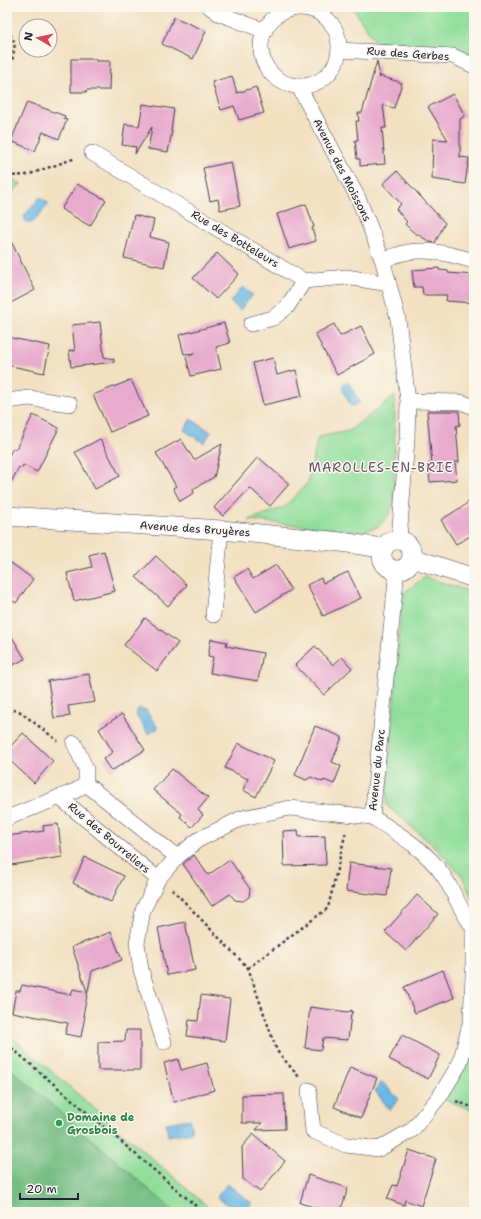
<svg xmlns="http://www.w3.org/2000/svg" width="481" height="1219" font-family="'Shantell Sans',sans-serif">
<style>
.green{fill:#91de9b;stroke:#5a806b}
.forest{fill:#74bd83;stroke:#4b705f}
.water{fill:#6bb6e4;stroke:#466c90}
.building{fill:#e8abce}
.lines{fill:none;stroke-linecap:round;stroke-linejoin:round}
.minor-casing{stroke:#413e4f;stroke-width:16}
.tertiary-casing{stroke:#413e4f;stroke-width:20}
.path{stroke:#413e4f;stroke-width:2.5;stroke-dasharray:3 3;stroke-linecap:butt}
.minor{stroke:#fff;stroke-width:15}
.tertiary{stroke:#fff;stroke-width:19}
.leisure-dot{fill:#2e9e5b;stroke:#fbf7ec;stroke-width:1.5}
.labels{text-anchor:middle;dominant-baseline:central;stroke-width:3;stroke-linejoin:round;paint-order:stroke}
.street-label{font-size:11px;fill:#22223b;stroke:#fbf7ec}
.leisure-label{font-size:11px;font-weight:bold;fill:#27864d;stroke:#fbf7ec;text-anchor:start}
.quarter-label{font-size:13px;letter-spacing:1px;fill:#67526e;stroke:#fbf7ec}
</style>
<rect width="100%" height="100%" fill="#fbf7ec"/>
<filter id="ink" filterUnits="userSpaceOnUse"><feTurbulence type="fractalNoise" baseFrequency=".025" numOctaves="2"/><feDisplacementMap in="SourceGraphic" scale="8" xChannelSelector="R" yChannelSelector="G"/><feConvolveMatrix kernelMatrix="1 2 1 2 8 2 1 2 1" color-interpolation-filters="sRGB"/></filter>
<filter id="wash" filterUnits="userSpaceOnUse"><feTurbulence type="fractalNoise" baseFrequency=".012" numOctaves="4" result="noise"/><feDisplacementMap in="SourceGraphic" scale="16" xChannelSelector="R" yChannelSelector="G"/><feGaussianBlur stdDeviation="0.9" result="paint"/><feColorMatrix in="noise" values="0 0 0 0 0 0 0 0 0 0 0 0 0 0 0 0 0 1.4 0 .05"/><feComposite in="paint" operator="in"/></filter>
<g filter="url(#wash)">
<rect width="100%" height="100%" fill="#f2e0c1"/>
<path class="green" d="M 355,7 L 474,7 L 474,56 C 452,43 402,45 376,43 L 353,8 Z
M 7,176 L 21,184 L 7,198 Z
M 395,396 L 394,503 L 389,515 L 378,527 L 360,532 L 249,520 L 285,507 L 308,482 L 318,437 L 349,431 Z
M 425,577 L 474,593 L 474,903 L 462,876 L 434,846 L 386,805 L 402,594 Z
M 7,1033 L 214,1212 L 7,1212 Z
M 474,1043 L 474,1111 L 444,1099 L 470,1058 Z"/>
<path class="forest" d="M 7,1066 L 175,1212 L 7,1212 Z"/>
<path class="water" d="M 40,197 L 49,204 L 32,223 L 26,222 L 24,216 Z
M 243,287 L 253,295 L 240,310 L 230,302 Z
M 346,382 L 349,383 L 359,401 L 359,403 L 353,406 L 351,406 L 342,388 L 343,384 Z
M 191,419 L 211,432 L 204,443 L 184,430 Z
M 140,708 L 143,710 L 145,709 L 158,728 L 148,734 L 136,715 L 137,714 L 137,710 Z
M 382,1082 L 399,1099 L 390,1110 L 375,1091 Z
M 190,1119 L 192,1132 L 168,1136 L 166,1123 Z
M 227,1184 L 252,1203 L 245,1212 L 237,1212 L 217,1197 Z"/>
<g id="blocks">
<path class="building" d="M 174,17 L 206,31 L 193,59 L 162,44 Z
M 71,59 L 96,59 L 96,61 L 110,61 L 109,90 L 87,90 L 86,92 L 71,92 Z
M 377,61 L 380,78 L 380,76 L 402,83 L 394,108 L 383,105 L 386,128 L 382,128 L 385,164 L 360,166 L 360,159 L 357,159 L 355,140 L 358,140 L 356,121 L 359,121 L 358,113 L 362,113 Z
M 232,76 L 237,93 L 256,87 L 264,113 L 239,120 L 234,106 L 221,110 L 212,82 Z
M 453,94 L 465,116 L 460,119 L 460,157 L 469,158 L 465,184 L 432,179 L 433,139 L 448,140 L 428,107 Z
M 27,102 L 65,116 L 64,119 L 67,120 L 59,139 L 43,132 L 35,151 L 11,141 Z
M 143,104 L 174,109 L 171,131 L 172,131 L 168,152 L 148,149 L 152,127 L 135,154 L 136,147 L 122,145 L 125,124 L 139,126 Z
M 231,162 L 240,206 L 220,210 L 218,199 L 210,201 L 203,168 Z
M 397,171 L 445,223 L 435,243 L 430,242 L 412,231 L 405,224 L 407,222 L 396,209 L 401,204 L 383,184 Z
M 77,184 L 106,200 L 90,226 L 61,209 Z
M 306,204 L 314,227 L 312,228 L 316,241 L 289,249 L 277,214 Z
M 134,215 L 154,220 L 150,237 L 169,242 L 164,267 L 124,258 Z
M 7,233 L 35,290 L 7,305 Z
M 217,253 L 239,274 L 216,299 L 193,278 Z
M 439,268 L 439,270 L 448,271 L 448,273 L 474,275 L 474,303 L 446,301 L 447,295 L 423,295 L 422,287 L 414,287 L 412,270 Z
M 100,322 L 104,357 L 114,359 L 114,362 L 71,367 L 69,350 L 75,351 L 72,325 Z
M 224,323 L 230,343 L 216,347 L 221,369 L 191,376 L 186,357 L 194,354 L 194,353 L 184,354 L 179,335 Z
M 334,324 L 340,336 L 361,326 L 375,354 L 337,375 L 315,334 Z
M 7,337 L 50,346 L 44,373 L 7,365 Z
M 273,358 L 277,375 L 296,370 L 302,396 L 263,405 L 253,363 Z
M 131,380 L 148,416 L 110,432 L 93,395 Z
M 427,411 L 459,411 L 460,425 L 456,426 L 459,462 L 455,462 L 457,480 L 430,482 L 428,464 L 432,464 Z
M 33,415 L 59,428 L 37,472 L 23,465 L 21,469 L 19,467 L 7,490 L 7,459 L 13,448 L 16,449 Z
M 100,439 L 120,476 L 95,489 L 75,452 Z
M 181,439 L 194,460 L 222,444 L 214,477 L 193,489 L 194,493 L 180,501 L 173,488 L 176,486 L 156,453 Z
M 258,457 L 289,484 L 270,506 L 250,488 L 223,516 L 214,508 Z
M 474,497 L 474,534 L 456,544 L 441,520 L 460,508 L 460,509 Z
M 104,551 L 115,591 L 74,601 L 67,573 L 92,567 L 89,555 Z
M 156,556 L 187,585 L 168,606 L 136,577 Z
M 7,560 L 33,579 L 16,603 L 7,597 Z
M 276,565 L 291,590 L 256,612 L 234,577 L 247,569 L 253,579 Z
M 348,572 L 361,598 L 323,616 L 307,585 L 321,578 L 323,583 Z
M 145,618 L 178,643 L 157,671 L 124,645 Z
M 7,628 L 25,659 L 7,668 Z
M 211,639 L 227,642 L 226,646 L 263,653 L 258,681 L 210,673 L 213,657 L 208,656 Z
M 315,646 L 333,665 L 342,657 L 352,668 L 324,695 L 295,665 Z
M 89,674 L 95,702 L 68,706 L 70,716 L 54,718 L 48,681 Z
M 122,714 L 145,750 L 111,771 L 103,759 L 113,752 L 99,729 Z
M 315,726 L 342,737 L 332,762 L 341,766 L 334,784 L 324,780 L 323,782 L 311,777 L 306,780 L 295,775 Z
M 23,733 L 53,761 L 34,783 L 7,758 L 7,750 Z
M 238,743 L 274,761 L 256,797 L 243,790 L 248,779 L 225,768 Z
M 172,769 L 208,798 L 198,810 L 203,815 L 192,827 L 180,817 L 182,814 L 153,790 Z
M 58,824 L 62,857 L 11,865 L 7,836 L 44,831 L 43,826 Z
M 298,830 L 299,837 L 325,836 L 326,865 L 284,866 L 283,831 Z
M 194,855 L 208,875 L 230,860 L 250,889 L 249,897 L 243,901 L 235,900 L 230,894 L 212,906 L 183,864 Z
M 85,857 L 124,876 L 111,902 L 73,883 Z
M 349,863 L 391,868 L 387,896 L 346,891 Z
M 417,895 L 438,914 L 406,951 L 385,932 Z
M 185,922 L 195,970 L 167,975 L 158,928 Z
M 111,932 L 122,960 L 92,971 L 83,1015 L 85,1016 L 81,1037 L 65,1034 L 68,1023 L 12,1012 L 16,991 L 20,991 L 22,985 L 71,995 L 73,989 L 87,992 L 72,947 Z
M 443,970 L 454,998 L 415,1013 L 404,987 Z
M 201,995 L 230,999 L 225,1041 L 187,1036 L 189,1020 L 198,1021 Z
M 310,1007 L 348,1012 L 352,1010 L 351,1012 L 353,1012 L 351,1014 L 348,1040 L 323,1038 L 321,1050 L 305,1048 Z
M 126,1030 L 140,1030 L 140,1070 L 98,1070 L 98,1042 L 125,1041 Z
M 402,1035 L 440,1055 L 428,1079 L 389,1059 Z
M 178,1059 L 181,1070 L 207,1063 L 214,1090 L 174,1102 L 164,1063 Z
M 350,1067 L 377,1078 L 361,1118 L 334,1107 Z
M 284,1094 L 285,1129 L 256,1130 L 262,1123 L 242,1123 L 242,1095 Z
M 253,1134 L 285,1161 L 260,1192 L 243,1179 L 242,1147 Z
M 409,1150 L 436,1159 L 421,1206 L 405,1200 L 404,1205 L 387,1199 L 393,1185 L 397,1186 Z
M 308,1175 L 348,1188 L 340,1212 L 330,1212 L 300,1203 Z"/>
</g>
</g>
<g filter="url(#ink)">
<use href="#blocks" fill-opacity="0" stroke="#413e4f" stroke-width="1"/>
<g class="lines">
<defs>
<path id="minor" d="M 210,7 L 218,13 L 265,31
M261 47a39 39 0 1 1 78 0a39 39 0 1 1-78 0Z
M 339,50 L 453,56 L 474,66
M 299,87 L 358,198 L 370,227 L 383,262 L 398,319 L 408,401 L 407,439 L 399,539
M 92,153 L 304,281 L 346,277 L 389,284
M 383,262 C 387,259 392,256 397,255 C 422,246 450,254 474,261
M 251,324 L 273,318 L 287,307 L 304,281
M 7,401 L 29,398 L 70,404
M 408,401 L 461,402 L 474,407
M 397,570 L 372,817 C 397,833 426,850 443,875 C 454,891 462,915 474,928
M 213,615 L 221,530
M 86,784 L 177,857
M 59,797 L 158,879
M 7,818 L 75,791 L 86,784 L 86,769 L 74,743
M 164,1042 L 141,970 L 137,943 L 143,910 L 158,879 L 177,857 L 198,840 L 242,818 L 290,808 L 372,817
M 309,1090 L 313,1131 L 346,1145 L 379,1149 L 412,1130 L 440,1096 L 460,1063 L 471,1020 L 473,975 L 473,928"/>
<path id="tertiary" d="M 7,516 L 221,530 L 341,542 L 375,547 L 383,550
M382 555a15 15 0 1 1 30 0a15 15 0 1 1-30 0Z
M 412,558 L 474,578"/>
</defs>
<use href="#minor" class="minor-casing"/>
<use href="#tertiary" class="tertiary-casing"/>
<path class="path" d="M 7,29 L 15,43 L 12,62 L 7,70
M 7,176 L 27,175 L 76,158
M 7,709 L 19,711 L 58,741
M 172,889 L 248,968 L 277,1051 L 299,1077
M 248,968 L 328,908 L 346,831
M 7,1044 L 203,1212
M 456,1101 L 474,1108"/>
<use href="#minor" class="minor"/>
<use href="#tertiary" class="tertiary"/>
</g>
</g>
<circle class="leisure-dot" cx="59" cy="1123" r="4"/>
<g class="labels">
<g class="street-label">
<text transform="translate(408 54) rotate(4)">Rue des Gerbes</text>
<text transform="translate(342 170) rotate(63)">Avenue des Moissons</text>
<text transform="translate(235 239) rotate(31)">Rue des Botteleurs</text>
<text transform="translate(195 529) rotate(4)">Avenue des Bruyères</text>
<text transform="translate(377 770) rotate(-84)">Avenue du Parc</text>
<text transform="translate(109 838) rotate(40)">Rue des Bourreliers</text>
</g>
<g class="leisure-label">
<text x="67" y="1117">Domaine de<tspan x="67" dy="13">Grosbois</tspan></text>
</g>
<g class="quarter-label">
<text x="381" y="467">MAROLLES-EN-BRIE</text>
</g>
</g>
<rect width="481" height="1219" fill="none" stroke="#fbf7ec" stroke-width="24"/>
<g transform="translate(38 38) rotate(279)"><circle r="19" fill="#fbf7ec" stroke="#a4a2a5"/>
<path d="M0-3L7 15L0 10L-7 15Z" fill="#d1495b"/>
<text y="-6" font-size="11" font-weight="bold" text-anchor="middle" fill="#22223b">N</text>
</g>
<path d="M20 1193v6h58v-6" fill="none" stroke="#22223b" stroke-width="2"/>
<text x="26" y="1193" font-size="12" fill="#22223b" stroke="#fbf7ec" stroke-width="3" paint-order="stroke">20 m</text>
</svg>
